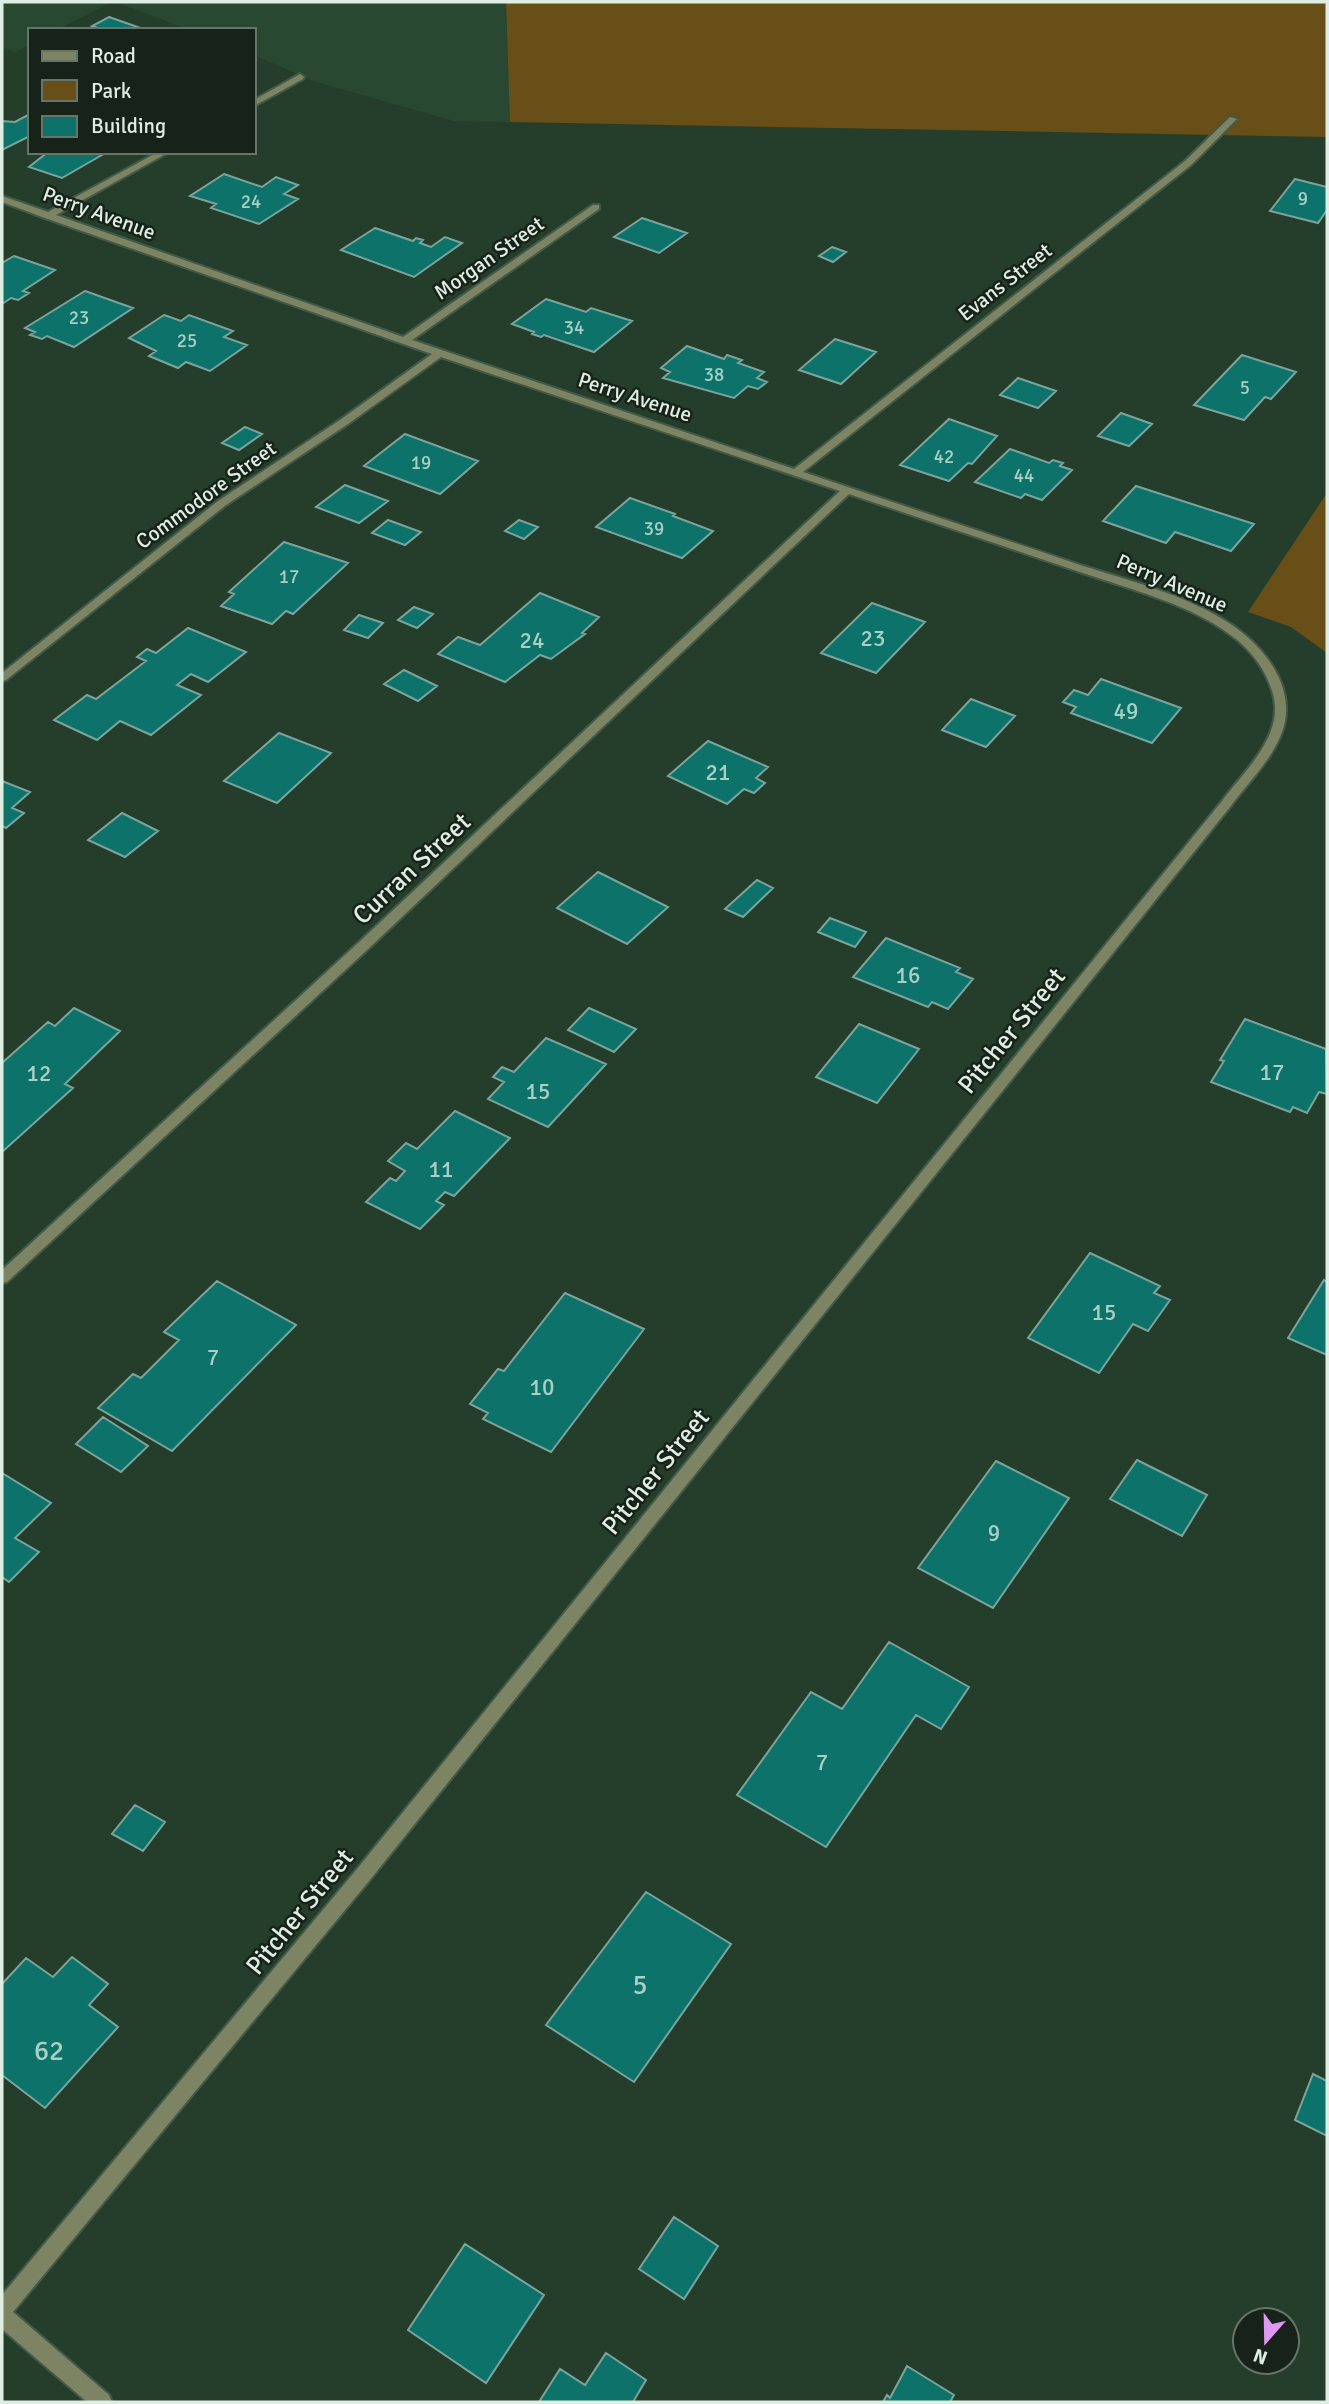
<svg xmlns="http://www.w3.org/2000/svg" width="1329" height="2404" font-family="Signika,sans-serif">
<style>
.built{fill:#294831}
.green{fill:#684f17}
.building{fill:#0d7269;stroke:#7ba49d;stroke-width:2}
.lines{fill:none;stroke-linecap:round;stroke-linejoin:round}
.minor-casing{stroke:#435a48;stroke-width:4}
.minor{fill:#7d8464;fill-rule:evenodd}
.labels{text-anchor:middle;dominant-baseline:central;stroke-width:5;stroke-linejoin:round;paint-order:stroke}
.far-number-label{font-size:19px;fill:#aacfc4}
.far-street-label{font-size:21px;fill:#dfeee2;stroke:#172219}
.number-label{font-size:23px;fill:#aacfc4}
.street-label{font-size:26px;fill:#dfeee2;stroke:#172219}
.near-number-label{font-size:28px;fill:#aacfc4}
</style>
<rect width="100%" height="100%" fill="#253e2b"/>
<path class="built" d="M 2,2 L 111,2 L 57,30 L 30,30 L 30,44 L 15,52 L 2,47 Z
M 117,2 L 506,2 L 510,122 L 454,121 L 313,81 L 254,55 L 254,30 L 189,30 Z"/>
<path class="green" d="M 506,2 L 1327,2 L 1327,137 L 510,122 Z
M 1327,493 L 1327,653 L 1291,627 L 1248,612 Z"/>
<path class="building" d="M 109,17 L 146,30 L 104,30 L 92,26 Z
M 30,114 L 30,136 L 2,150 L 2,121 L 15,122 Z
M 48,152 L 107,152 L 62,178 L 29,167 Z
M 224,174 L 262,187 L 276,177 L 298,185 L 284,194 L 298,199 L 259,224 L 211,208 L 216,204 L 190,196 Z
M 1295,179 L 1327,187 L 1327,210 L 1318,223 L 1270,211 Z
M 642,218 L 687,233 L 659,253 L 614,237 Z
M 375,228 L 413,241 L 416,238 L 423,240 L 420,243 L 431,247 L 445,237 L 462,243 L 414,277 L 341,250 Z
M 832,247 L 846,252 L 833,262 L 819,256 Z
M 14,256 L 55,270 L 23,291 L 29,293 L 18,300 L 11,298 L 2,304 L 2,263 Z
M 85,291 L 133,308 L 74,347 L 47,336 L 42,339 L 30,335 L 35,332 L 25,328 Z
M 546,299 L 586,312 L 591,308 L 632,321 L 594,352 L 544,335 L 541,337 L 532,334 L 534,332 L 512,324 Z
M 164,315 L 181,321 L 189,315 L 233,331 L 224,337 L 247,345 L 210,371 L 186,362 L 178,368 L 149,356 L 156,351 L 129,338 Z
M 835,339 L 876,352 L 841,384 L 799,370 Z
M 687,346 L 724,359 L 727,355 L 742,360 L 738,363 L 764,372 L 757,378 L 767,382 L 758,389 L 748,386 L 734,398 L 663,378 L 670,372 L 661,368 Z
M 1242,355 L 1296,372 L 1271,399 L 1265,397 L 1244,420 L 1194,405 Z
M 1018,378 L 1056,391 L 1038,408 L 1000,395 Z
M 1121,413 L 1152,424 L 1129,446 L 1098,436 Z
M 949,419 L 997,436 L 972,464 L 968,463 L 949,481 L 900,465 Z
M 245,427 L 262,434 L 239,450 L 222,443 Z
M 405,434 L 478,461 L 440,494 L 364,466 Z
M 1010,449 L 1049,463 L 1053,460 L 1063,463 L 1060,466 L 1072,470 L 1042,500 L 1025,494 L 1021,498 L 975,482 Z
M 345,485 L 388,501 L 359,523 L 316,507 Z
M 1136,486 L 1254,524 L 1231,551 L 1175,532 L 1166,543 L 1103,521 Z
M 630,498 L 675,514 L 673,516 L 713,531 L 682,558 L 596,527 Z
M 388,520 L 421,532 L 405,545 L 372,533 Z
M 519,520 L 538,527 L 524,539 L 505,531 Z
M 284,542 L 348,563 L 293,614 L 286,611 L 272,624 L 221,606 L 234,594 L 229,592 Z
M 540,593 L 599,617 L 582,633 L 585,634 L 551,659 L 540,655 L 505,682 L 438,654 L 458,637 L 480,645 Z
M 872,603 L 925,622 L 876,673 L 821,653 Z
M 414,607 L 433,614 L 417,628 L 398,620 Z
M 359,615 L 383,623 L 368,638 L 344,630 Z
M 188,628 L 246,652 L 208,682 L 191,674 L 177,685 L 201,695 L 151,735 L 120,721 L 97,740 L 54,720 L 87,695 L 96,699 L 146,661 L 137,657 L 147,649 L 156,653 Z
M 404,670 L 437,686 L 418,701 L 384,684 Z
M 1101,679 L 1181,708 L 1152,743 L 1071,713 L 1076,707 L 1063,702 L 1074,690 L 1088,695 Z
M 971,699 L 1015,716 L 986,747 L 942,730 Z
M 279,733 L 331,753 L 277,803 L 224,781 Z
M 708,741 L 768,767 L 756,778 L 765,783 L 754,793 L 744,789 L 727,804 L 668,776 Z
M 2,781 L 30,792 L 12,808 L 24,813 L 6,828 L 2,826 Z
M 122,813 L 158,831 L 125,857 L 88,840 Z
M 598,872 L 668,907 L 627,944 L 557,908 Z
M 757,880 L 773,888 L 743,917 L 725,909 Z
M 830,918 L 866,932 L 855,947 L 818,932 Z
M 886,938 L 960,968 L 956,972 L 973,979 L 948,1009 L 932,1002 L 928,1007 L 853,977 Z
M 74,1008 L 120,1031 L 65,1084 L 73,1088 L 2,1152 L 2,1063 L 48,1022 L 55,1026 Z
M 589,1008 L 636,1029 L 614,1052 L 568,1030 Z
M 1245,1019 L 1326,1049 L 1327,1094 L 1319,1092 L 1307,1113 L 1293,1107 L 1290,1112 L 1211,1082 L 1224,1061 L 1220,1060 Z
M 859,1024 L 919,1049 L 877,1103 L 816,1077 Z
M 546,1038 L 606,1064 L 548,1127 L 488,1099 L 504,1082 L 493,1077 L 502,1067 L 514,1072 Z
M 455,1111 L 510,1138 L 454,1196 L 445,1192 L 436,1201 L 444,1205 L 420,1229 L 366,1202 L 390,1178 L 396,1181 L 405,1171 L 388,1161 L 406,1143 L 417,1149 Z
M 1090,1253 L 1160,1286 L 1154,1293 L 1170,1300 L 1148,1331 L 1133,1324 L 1099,1373 L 1028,1338 Z
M 1324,1280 L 1327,1282 L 1327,1355 L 1288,1338 Z
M 217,1281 L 296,1325 L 172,1451 L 98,1408 L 133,1374 L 141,1378 L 179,1340 L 164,1332 Z
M 565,1293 L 644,1329 L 551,1452 L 483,1419 L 488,1413 L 470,1404 L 498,1369 L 504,1371 Z
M 103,1417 L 148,1446 L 121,1472 L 76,1444 Z
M 1137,1460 L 1207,1495 L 1182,1536 L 1110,1499 Z
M 996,1461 L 1069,1498 L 993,1608 L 918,1568 Z
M 2,1473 L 51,1503 L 15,1538 L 39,1552 L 9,1582 L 2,1577 Z
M 889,1642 L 969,1687 L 941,1729 L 916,1715 L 826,1847 L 737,1795 L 811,1692 L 842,1709 Z
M 135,1805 L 165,1822 L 143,1851 L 112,1834 Z
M 646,1892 L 731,1944 L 634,2082 L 546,2025 Z
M 72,1957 L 108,1984 L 89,2005 L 118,2027 L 45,2108 L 2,2075 L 2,1984 L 26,1958 L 53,1977 Z
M 1313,2074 L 1327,2081 L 1327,2136 L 1295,2120 Z
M 674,2217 L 718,2246 L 684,2299 L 639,2269 Z
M 465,2244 L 544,2295 L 486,2383 L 408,2330 Z
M 606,2353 L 646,2380 L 633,2402 L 539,2402 L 560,2369 L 585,2385 Z
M 907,2366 L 954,2395 L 950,2402 L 883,2402 L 887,2395 L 890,2398 Z"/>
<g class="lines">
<defs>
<path id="minor" d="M 300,74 L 304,77 L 303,79 L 254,106 L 254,100 Z
M 1230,117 L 1237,119 L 1191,165 L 803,472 C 892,502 983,532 1074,563 C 1126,580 1186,594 1232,625 C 1258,643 1285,673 1286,707 C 1288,745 1251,778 1230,807 L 369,1881 L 13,2312 L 109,2395 L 112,2402 L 87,2402 L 2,2329 L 2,2295 L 357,1869 L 1222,801 C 1242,774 1277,742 1275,706 C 1273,680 1255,654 1236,639 C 1192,604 1132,590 1080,572 C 1003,546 926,520 849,494 L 367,950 L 7,1282 L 2,1283 L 2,1270 L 357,944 L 840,491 L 441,357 L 348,424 L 226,505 L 6,680 L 2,681 L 2,673 L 218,501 L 340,420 L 432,354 L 45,218 L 2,202 L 2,196 L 48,212 L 158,152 L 169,152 L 56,215 L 403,337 L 593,205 L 599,205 L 599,209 L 412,340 L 794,469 L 1185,161 Z"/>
</defs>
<use href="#minor" class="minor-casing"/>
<use href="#minor" class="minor"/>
</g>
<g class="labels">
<g class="far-number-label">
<text x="1303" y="199">9</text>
<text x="251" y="202">24</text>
<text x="79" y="318">23</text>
<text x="574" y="328">34</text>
<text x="187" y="341">25</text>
<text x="714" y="375">38</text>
<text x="1245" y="388">5</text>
<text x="944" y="457">42</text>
<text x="421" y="463">19</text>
<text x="1024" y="476">44</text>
<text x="654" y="529">39</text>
<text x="289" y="577">17</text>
</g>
<g class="far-street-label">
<text transform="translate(99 213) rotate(20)">Perry Avenue</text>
<text transform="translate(489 258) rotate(-35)">Morgan Street</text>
<text transform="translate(1005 282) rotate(-38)">Evans Street</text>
<text transform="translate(635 397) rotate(18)">Perry Avenue</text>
<text transform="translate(206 495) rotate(-36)">Commodore Street</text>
<text transform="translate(1172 583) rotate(23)">Perry Avenue</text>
</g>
<g class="number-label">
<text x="873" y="638">23</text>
<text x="532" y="640">24</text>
<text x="1126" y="711">49</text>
<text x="718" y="772">21</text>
<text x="908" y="975">16</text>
<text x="1272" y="1072">17</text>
<text x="39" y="1073">12</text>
<text x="538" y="1091">15</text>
<text x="441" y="1169">11</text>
<text x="1104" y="1312">15</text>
<text x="213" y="1357">7</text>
<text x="542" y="1387">10</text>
<text x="994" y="1533">9</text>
<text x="822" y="1762">7</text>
</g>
<g class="street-label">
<text transform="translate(412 869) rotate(-43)">Curran Street</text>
<text transform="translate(1012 1031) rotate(-51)">Pitcher Street</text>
<text transform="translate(656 1472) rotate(-51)">Pitcher Street</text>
<text transform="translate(300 1912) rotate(-51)">Pitcher Street</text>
</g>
<g class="near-number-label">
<text x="640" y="1985">5</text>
<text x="49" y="2051">62</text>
</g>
</g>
<rect width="1329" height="2404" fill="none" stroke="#dfeee2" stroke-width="7"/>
<rect x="28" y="28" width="228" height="126" fill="#172219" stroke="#677469" stroke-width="2"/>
<rect x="42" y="51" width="35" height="10" fill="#7d8464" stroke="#677469" stroke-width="2"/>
<text x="91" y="63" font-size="21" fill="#dfeee2">Road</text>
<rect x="42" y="80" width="35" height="21" fill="#684f17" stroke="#677469" stroke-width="2"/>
<text x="91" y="98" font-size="21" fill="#dfeee2">Park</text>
<rect x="42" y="116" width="35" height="21" fill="#0d7269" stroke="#677469" stroke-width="2"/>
<text x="91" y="133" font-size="21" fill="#dfeee2">Building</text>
<g transform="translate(1266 2341) rotate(200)"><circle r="33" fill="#172219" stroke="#677469" stroke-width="2"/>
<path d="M0-5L12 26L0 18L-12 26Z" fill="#df98f1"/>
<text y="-10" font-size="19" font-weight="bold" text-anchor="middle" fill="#dfeee2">N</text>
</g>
</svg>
